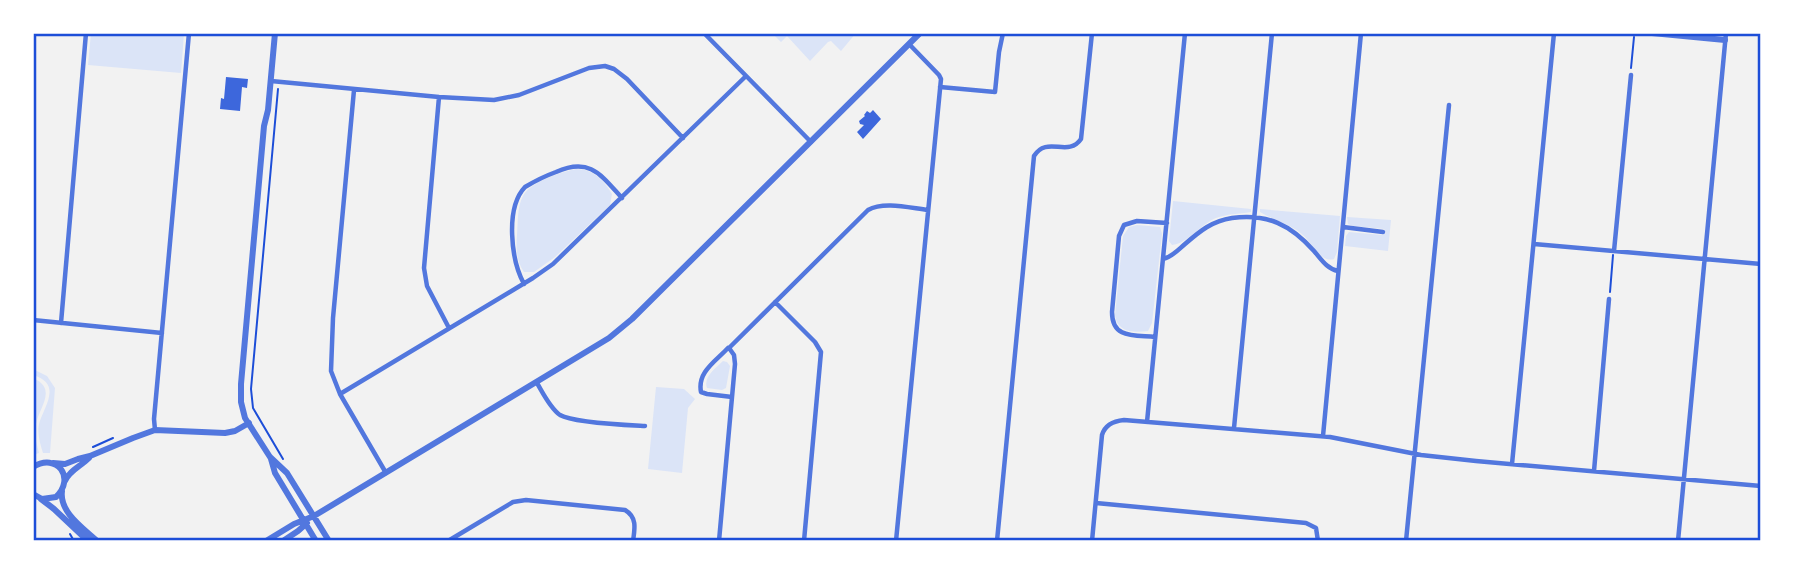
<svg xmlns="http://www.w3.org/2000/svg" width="1794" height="574" font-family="'Fira Sans Condensed',sans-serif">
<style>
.green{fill:#dbe4f7}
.building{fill:#3d67dc}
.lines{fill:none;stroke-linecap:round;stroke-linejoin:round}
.path{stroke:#1d4ed8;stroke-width:2}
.minor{stroke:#5277de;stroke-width:4.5}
.tertiary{stroke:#5277de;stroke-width:6}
.neatline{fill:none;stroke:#1d4ed8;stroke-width:2.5}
</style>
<rect width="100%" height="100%" fill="#f2f2f2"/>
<path class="green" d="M 91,33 L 184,33 L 181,73 L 88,65 Z
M 772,33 L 856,33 L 841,51 L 831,41 L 828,42 L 810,61 L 787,36 L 781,42 Z
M 576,169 C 593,169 604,180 612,194 L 610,205 L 555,257 L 534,272 L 524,272 C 516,261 516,247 517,235 C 518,223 517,207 523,196 C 530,182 561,172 576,169 Z
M 1173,201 L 1251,209 L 1251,212 C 1239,214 1227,214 1216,218 C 1201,224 1187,244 1172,245 L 1169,241 Z
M 1260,209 L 1340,216 L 1337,252 L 1334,259 C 1321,263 1313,245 1305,237 C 1292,224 1274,221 1260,212 Z
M 1347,217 L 1391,220 L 1388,251 L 1345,246 L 1346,236 L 1349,232 L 1382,235 L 1386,233 L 1384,229 L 1353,226 L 1348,224 Z
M 1137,225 L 1160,227 L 1162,234 L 1152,323 L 1148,331 C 1133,333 1117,332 1115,315 L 1123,236 L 1129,227 Z
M 723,361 L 727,362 L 730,366 L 726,388 L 722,390 L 707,388 C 703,377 715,369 723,361 Z
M 33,369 L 47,376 L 55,388 L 50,453 L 43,453 C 40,444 37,433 39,424 C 44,406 63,384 33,375 Z
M 33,378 C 58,389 39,407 36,424 C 33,434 37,444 39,453 L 33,455 Z
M 656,387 L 684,389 L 695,399 L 688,408 L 682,473 L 648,469 Z"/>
<path class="building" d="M 226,77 L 248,79 L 247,88 L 242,87 L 240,111 L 220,109 L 221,98 L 224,99 Z
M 873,110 L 881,119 L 863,139 L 857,132 L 864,125 L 860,124 L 859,121 L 865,116 L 864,115 L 867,111 L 870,113 Z"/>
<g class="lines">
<path class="path" d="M 1631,68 L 1634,37
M 278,89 L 251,389 L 253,408 L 283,459
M 1610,292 L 1613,255
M 93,447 L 113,438
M 70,534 L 74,541"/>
<path class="minor" d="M 704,33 L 811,142
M 271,81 L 439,97 L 494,100 L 519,95 L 589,68 L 605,66 L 614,69 L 627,79 L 683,138
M 940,87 L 995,92 L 999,52 L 1003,33
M 354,90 L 333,318 L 331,371 L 340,394 L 386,473
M 439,97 L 424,268 L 427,286 L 449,328
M 1343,227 L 1383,232
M 1534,244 L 1761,264
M 1614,251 L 1631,75
M 1163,259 C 1172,257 1178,250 1185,244 C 1200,231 1212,221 1232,218 C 1267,213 1291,225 1314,251 C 1321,259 1327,269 1338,271
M 524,284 C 511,260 505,208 525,187 C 535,181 545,176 556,172 C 590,157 601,175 622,198
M 775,302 L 815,342 L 821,352 L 804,541
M 33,320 L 162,333
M 61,323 L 86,33
M 1155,337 C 1134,335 1112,339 1112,312 L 1119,236 L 1124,225 L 1137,221 L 1167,223
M 728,348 C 716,361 697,372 701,392 L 707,394 L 732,397
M 537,383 C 543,393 550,408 560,415 C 574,423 626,425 645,426
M 340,394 L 533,278 L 553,264 L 746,76
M 1147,422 L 1185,33
M 1234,428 L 1272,33
M 155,430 L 154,419 L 189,33
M 1323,436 L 1361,33
M 1512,464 L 1554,33
M 1594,471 L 1609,299
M 1096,503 L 1306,523 L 1316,528 L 1318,541
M 448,541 L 513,502 L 526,500 L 625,510 C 637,517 635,528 633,541
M 719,541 L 735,364 L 734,355 L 729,348 L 868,210 C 884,201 910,208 928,210
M 896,541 L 941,79 L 939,75 L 909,44
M 997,541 L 1034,156 C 1047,135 1068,158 1081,139 L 1092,33
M 1092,541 L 1102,435 C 1105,425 1113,421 1124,420 L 1330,437 L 1421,455 L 1476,461 L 1761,486
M 1406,541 L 1449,105
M 1678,541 L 1726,33"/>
<path class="tertiary" d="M 275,33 L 268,110 L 264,126 L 241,384 L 241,402 L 245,418 L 270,457 L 287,473 L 329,541
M 1652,33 L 1725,40
M 271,459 L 275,473 L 316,541
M 53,463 L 65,464 L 78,459 L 90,456 L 133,438 L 155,430 L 225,433 L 235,431 L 249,423
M 33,467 C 57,452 76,478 56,497 L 42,499 L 33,494
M 65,481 C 69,471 81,466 89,458
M 62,491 C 59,512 83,528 97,541
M 41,499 L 54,509 L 88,541
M 266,541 L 294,524 L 314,516 L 609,338 L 632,319 L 920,33
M 283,541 L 298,531 L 307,523"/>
</g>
<rect width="1794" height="574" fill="none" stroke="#ffffff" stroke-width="70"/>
<rect x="35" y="35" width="1724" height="504" class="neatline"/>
</svg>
